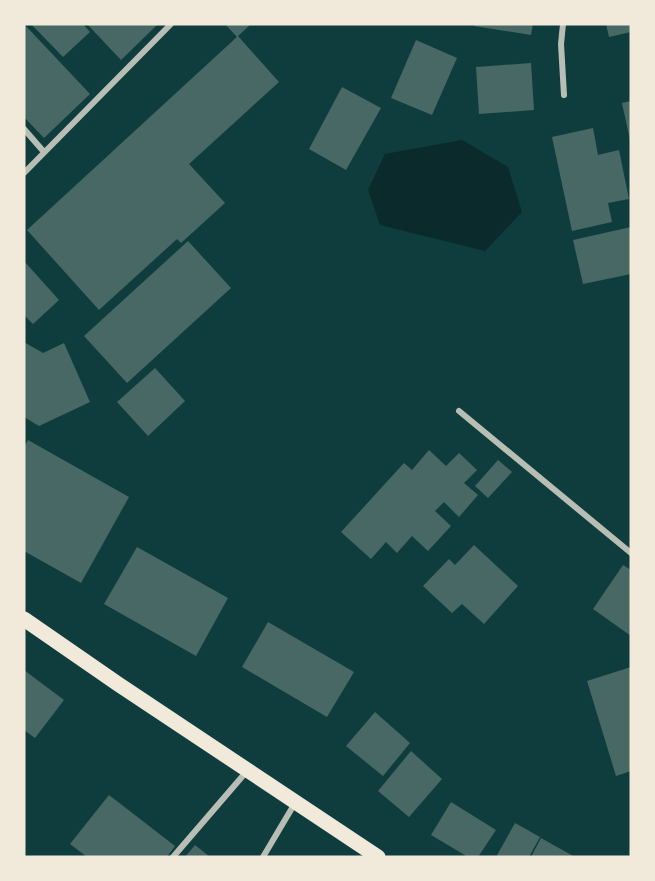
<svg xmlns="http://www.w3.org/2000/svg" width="655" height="881" font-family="'Fira Sans',sans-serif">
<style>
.water{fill:#0a2a2b}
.building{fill:#486865}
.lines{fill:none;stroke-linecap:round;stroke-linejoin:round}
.minor{stroke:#b8beb3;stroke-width:6}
.primary{stroke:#f1e9da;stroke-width:15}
</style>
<rect width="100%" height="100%" fill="#0f3d3e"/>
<path class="water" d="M 462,140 L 508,167 L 522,212 L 485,251 L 380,225 L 368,190 L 385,154 Z"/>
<path class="building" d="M 24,24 L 90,94 L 44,138 L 24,117 Z
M 31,24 L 83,24 L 90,32 L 63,57 Z
M 87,24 L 158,24 L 121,60 Z
M 225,24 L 251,24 L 237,37 Z
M 474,24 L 533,24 L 531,35 L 474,26 Z
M 606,24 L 631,24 L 631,32 L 609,37 Z
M 238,36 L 279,82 L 189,164 L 225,203 L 181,243 L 177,239 L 99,310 L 27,230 Z
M 416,40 L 457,58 L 432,115 L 391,98 Z
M 531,63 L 534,110 L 479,114 L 476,67 Z
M 342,87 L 381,108 L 346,170 L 309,149 Z
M 631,101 L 631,140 L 630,140 L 622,103 Z
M 593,128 L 598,155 L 619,150 L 629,199 L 608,203 L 612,222 L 572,231 L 552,137 Z
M 631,227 L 631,274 L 583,284 L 573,240 Z
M 188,241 L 231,288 L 127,383 L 84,336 Z
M 24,261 L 59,300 L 33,324 L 24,315 Z
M 24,342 L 43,353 L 64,343 L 90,402 L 39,426 L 24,417 Z
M 155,368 L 185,401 L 148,436 L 117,402 Z
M 28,440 L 129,497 L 81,583 L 24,551 L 24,447 Z
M 429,450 L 446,466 L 459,453 L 477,470 L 464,483 L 478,495 L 459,517 L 444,502 L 435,511 L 451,526 L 428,551 L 412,536 L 397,553 L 386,542 L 371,559 L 341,532 L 404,463 L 412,470 Z
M 498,460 L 512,472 L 488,498 L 475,486 Z
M 474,545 L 518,586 L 484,624 L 462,604 L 452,613 L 423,586 L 449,559 L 455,565 Z
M 137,547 L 228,598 L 196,656 L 104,604 Z
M 623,565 L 631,570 L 631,636 L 593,609 Z
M 268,622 L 354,672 L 327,717 L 242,667 Z
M 631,667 L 631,771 L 616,776 L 587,681 Z
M 24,670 L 64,700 L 35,738 L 24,730 Z
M 375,712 L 410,743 L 383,776 L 346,746 Z
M 411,751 L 442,779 L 409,817 L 378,791 Z
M 109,795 L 175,846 L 167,857 L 87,857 L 70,844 Z
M 451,802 L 496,830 L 478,857 L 468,857 L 431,835 Z
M 515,823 L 540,837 L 529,857 L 496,857 Z
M 541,838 L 575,857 L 531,857 Z
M 195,845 L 210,857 L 185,857 Z"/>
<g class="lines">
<path class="minor" d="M 563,24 L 561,44 L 564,95
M 24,129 L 44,152
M 24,173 L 171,24
M 459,411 L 631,553
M 173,857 L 247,771
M 263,857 L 295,803"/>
<path class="primary" d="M 24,619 L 118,684 L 378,857"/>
</g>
<rect width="655" height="881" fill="none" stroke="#f1e9da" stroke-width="51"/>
</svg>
